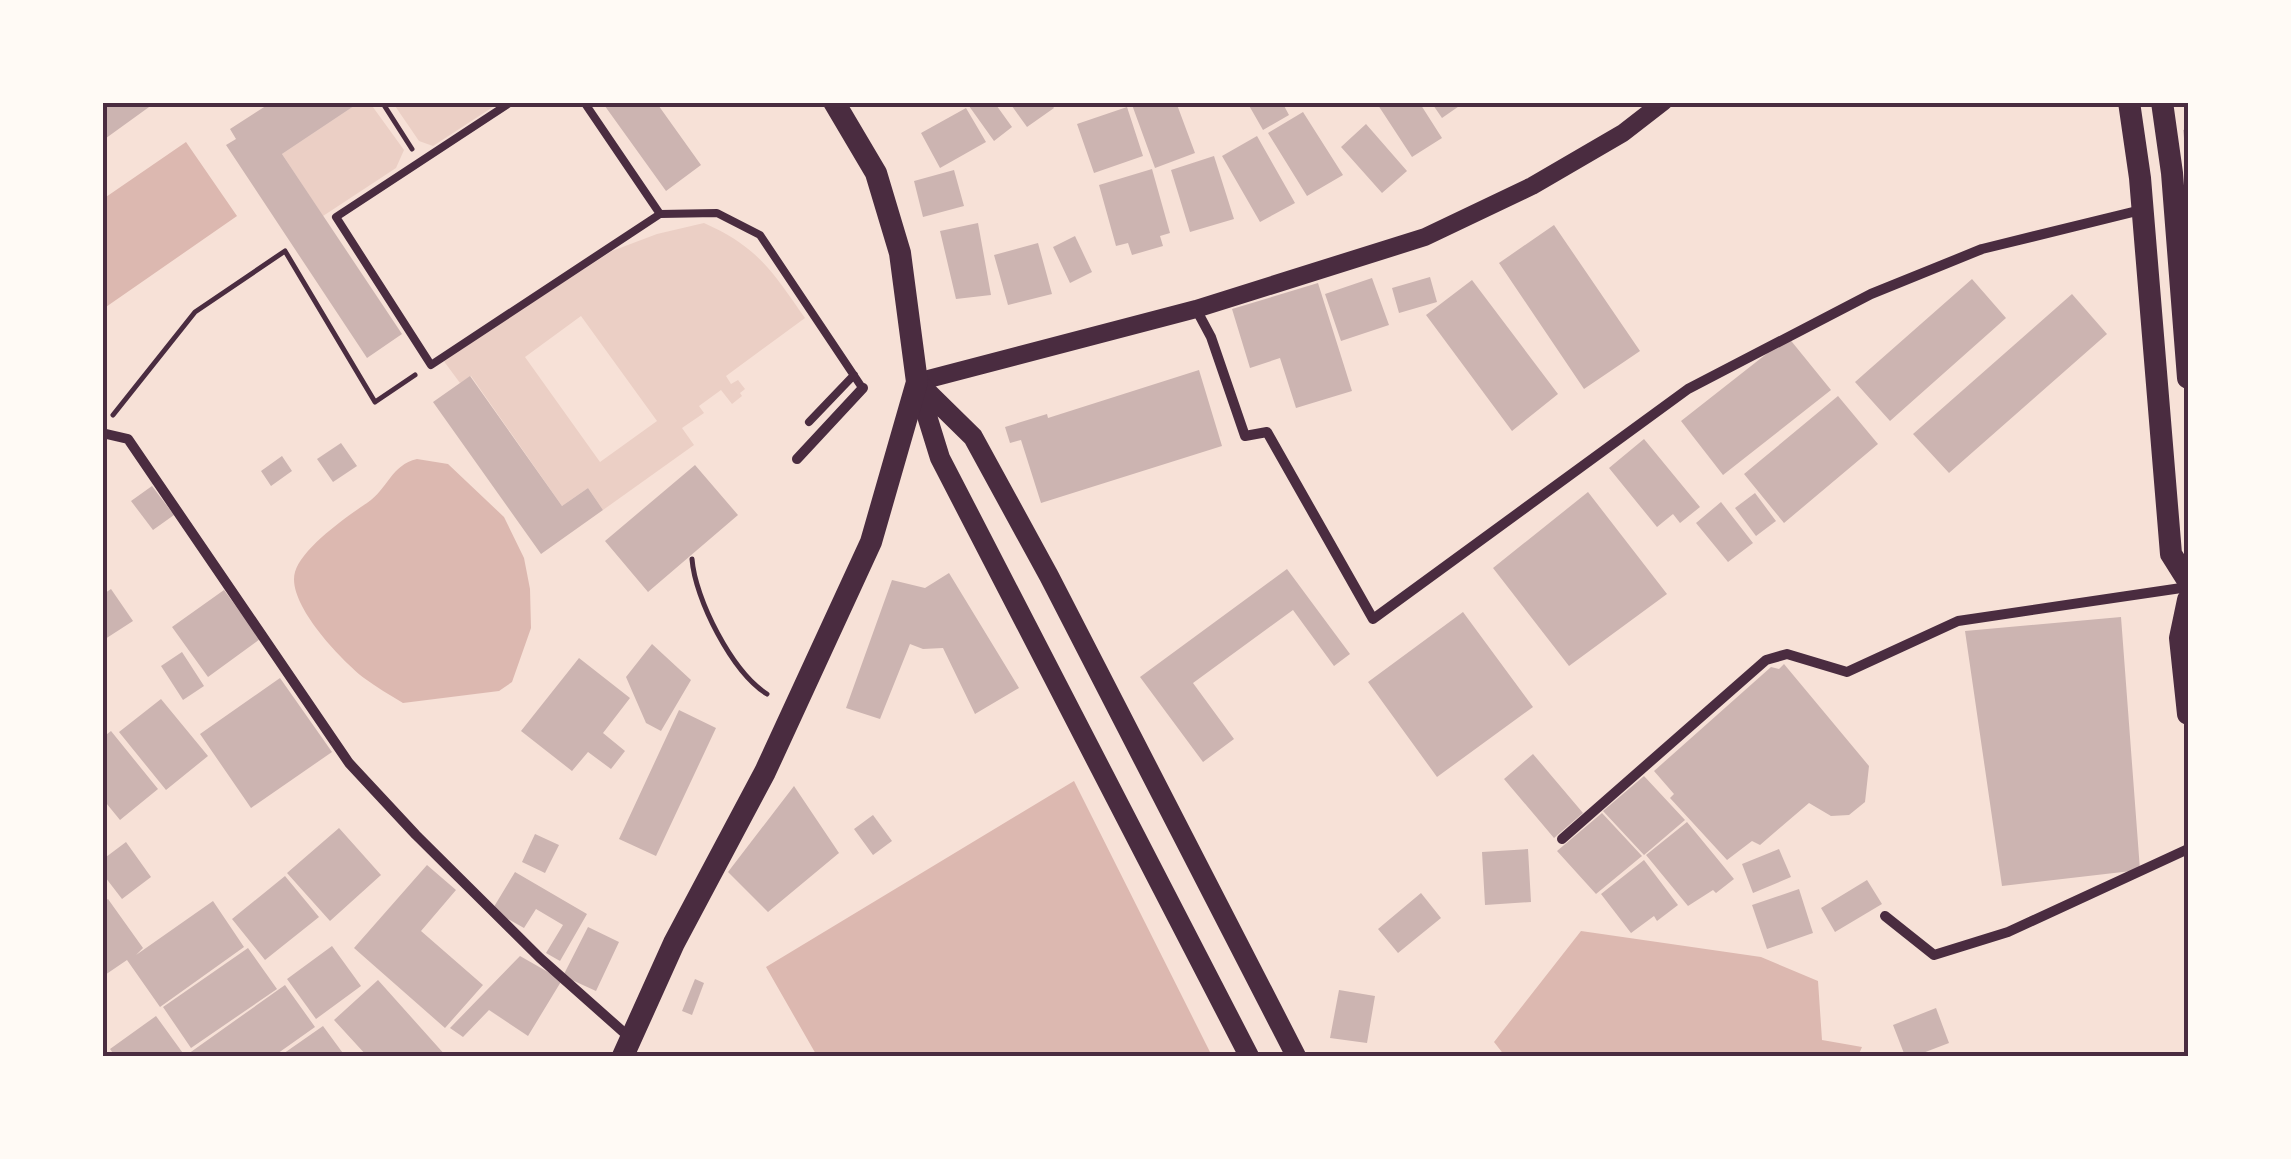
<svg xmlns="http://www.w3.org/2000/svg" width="2291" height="1159" font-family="'Public Sans',sans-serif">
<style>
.green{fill:#ebcfc5;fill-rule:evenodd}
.water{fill:#dcb8b0}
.building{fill:#ccb4b1}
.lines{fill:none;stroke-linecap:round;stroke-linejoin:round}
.path{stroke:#4a2c40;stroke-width:5}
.service{stroke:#4a2c40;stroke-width:8}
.minor{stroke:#4a2c40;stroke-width:10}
.tertiary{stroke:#4a2c40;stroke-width:18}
.secondary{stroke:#4a2c40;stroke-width:20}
.primary{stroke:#4a2c40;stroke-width:22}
.trunk{stroke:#4a2c40;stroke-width:22}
.neatline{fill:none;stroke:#4a2c40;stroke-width:4}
</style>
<rect width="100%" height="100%" fill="#f7e1d7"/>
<path class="green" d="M 360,102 L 370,103 L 404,150 L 396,168 L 323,216 L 282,154 Z
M 393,103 L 499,103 L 433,146 L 419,141 Z
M 704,223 C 758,247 772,271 805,318 L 726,376 L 731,384 L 738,380 L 745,389 L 740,393 L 742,396 L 732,404 L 721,390 L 699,406 L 704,413 L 682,428 L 694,445 L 603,510 L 588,488 L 562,506 L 471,376 L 460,383 L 443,360 L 612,251 L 657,234 ZM 581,316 L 657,421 L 600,462 L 525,357 Z"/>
<path class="water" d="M 186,142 L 237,216 L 103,309 L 103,199 Z
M 417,459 L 448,464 L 504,517 L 524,558 L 530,589 L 531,628 L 512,682 L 499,691 L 403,703 C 390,695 376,687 364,678 C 341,660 286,603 295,572 C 302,548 346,517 367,503 C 388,489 391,465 417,459 Z
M 1074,781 L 1212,1056 L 817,1056 L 766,967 Z
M 1581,931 L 1761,957 L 1818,981 L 1822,1040 L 1862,1047 L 1858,1056 L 1505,1056 L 1494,1042 Z"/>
<path class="building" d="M 102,102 L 156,102 L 102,141 Z
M 272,102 L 360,102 L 282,154 L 402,334 L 367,358 L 226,145 L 236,139 L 230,129 Z
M 602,102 L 656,102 L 701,165 L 666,191 Z
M 973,102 L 994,102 L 1012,127 L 994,141 L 969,106 Z
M 1009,102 L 1050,102 L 1054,108 L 1027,127 Z
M 1131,102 L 1176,102 L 1195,153 L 1155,168 Z
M 1247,102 L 1282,102 L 1289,115 L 1263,130 Z
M 1376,102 L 1419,102 L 1442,138 L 1412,157 Z
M 1431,102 L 1465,102 L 1442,118 Z
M 1127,107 L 1143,156 L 1094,173 L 1077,124 Z
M 966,108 L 986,142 L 940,168 L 921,133 Z
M 1303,112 L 1343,175 L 1307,196 L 1268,133 Z
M 1366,124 L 1407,171 L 1382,193 L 1341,147 Z
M 2188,129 L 2188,154 L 2186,154 L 2183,130 Z
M 1257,136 L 1295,203 L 1260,222 L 1222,156 Z
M 1214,156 L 1234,219 L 1190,232 L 1171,170 Z
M 1152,169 L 1170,233 L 1160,236 L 1163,246 L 1132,255 L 1128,243 L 1116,246 L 1099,185 Z
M 954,170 L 964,206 L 923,217 L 914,181 Z
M 978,223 L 991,295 L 956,299 L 940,231 Z
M 1554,225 L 1640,351 L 1584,389 L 1499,263 Z
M 1075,236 L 1092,272 L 1070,283 L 1053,247 Z
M 1038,243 L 1052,294 L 1008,305 L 994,255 Z
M 1430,277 L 1437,302 L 1399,313 L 1392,288 Z
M 1372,278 L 1389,325 L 1341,341 L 1325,294 Z
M 1972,279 L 2006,318 L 1890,421 L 1855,382 Z
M 1472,280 L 1558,394 L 1512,431 L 1426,315 Z
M 1318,283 L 1352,391 L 1296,408 L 1280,358 L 1250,368 L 1232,309 Z
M 2072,294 L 2107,334 L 1949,473 L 1913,434 Z
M 1788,337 L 1831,390 L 1723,475 L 1681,421 Z
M 1199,370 L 1222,446 L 1041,503 L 1021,440 L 1010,443 L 1005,427 L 1047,414 L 1048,418 Z
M 470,376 L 562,506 L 588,488 L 603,510 L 541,554 L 433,402 Z
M 1838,396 L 1878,444 L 1784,523 L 1744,474 Z
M 1644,439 L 1700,507 L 1680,523 L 1673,514 L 1657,527 L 1609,468 Z
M 341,443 L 357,466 L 333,482 L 317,459 Z
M 282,456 L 292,471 L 271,486 L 261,471 Z
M 695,465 L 738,515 L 648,592 L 605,541 Z
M 152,486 L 174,515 L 153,530 L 131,501 Z
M 1588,492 L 1667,594 L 1569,666 L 1493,568 Z
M 1755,493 L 1776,521 L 1756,536 L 1735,508 Z
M 1721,502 L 1753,543 L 1728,562 L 1696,523 Z
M 1287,569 L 1350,654 L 1334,666 L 1293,610 L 1193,683 L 1234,739 L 1203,762 L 1140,677 Z
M 949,573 L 1019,688 L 975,714 L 943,648 L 923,649 L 910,644 L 880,719 L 846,708 L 892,580 L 925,588 Z
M 111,589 L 133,621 L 102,641 L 102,595 Z
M 224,590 L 260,639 L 208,677 L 172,627 Z
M 1463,612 L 1533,707 L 1437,777 L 1368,682 Z
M 2121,617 L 2140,870 L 2002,886 L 1965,631 Z
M 652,644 L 691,680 L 661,731 L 646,723 L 626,677 Z
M 182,652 L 204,686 L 183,700 L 161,666 Z
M 579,658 L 630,698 L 603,733 L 625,751 L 611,769 L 588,752 L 572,771 L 521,731 Z
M 1784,664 L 1869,766 L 1865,802 L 1849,815 L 1831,816 L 1809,803 L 1760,845 L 1752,841 L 1727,860 L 1670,798 L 1674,794 L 1654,771 L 1771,667 L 1779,669 Z
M 280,678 L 332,752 L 251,808 L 200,734 Z
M 161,699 L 208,756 L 166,790 L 119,732 Z
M 679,710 L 716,728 L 656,856 L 619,839 Z
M 111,731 L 158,789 L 120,820 L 102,798 L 102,738 Z
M 1533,754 L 1583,813 L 1554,838 L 1504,779 Z
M 1644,776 L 1685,820 L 1644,855 L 1603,811 Z
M 794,786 L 839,853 L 768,912 L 728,872 Z
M 1602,813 L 1642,856 L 1596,894 L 1557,851 Z
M 873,815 L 892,841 L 873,855 L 854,829 Z
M 1687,822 L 1734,879 L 1716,893 L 1713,890 L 1688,906 L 1646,855 Z
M 339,828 L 381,875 L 330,921 L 287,873 Z
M 535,834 L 559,845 L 545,873 L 522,862 Z
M 126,842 L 151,877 L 122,899 L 102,873 L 102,860 Z
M 1528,849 L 1531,902 L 1485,905 L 1482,852 Z
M 1779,849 L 1791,877 L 1753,893 L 1742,864 Z
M 1644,860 L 1678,905 L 1657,921 L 1654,916 L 1631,933 L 1601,894 Z
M 427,865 L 456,890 L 421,931 L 483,985 L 445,1028 L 354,948 Z
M 515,872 L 587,914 L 560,961 L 546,953 L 563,925 L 536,909 L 524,928 L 492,910 Z
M 285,876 L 319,917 L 265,960 L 232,919 Z
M 1867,880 L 1882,904 L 1835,932 L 1821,908 Z
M 1799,889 L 1813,933 L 1767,949 L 1752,905 Z
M 1421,893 L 1441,918 L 1398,953 L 1378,929 Z
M 102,897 L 105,901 L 108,899 L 143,948 L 136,955 L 213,901 L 244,947 L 160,1007 L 127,960 L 102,977 Z
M 588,927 L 619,942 L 596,991 L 563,976 Z
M 332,946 L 361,986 L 316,1019 L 287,979 Z
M 248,948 L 277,989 L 191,1048 L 163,1007 Z
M 520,956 L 562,980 L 528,1036 L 489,1010 L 463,1037 L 450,1028 Z
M 695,979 L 704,983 L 692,1015 L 682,1011 Z
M 378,980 L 446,1056 L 367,1056 L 334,1020 Z
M 285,985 L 315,1027 L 274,1056 L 190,1056 L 188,1054 Z
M 1339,990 L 1375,996 L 1367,1043 L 1330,1038 Z
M 1936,1008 L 1949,1043 L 1915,1056 L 1905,1056 L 1893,1025 Z
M 156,1016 L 185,1056 L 115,1056 L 110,1049 Z
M 323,1026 L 345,1056 L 280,1056 Z"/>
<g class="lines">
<path class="path" d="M 382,102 L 412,149
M 113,415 L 195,312 L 285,251 L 375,402 L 415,375
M 692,559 C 695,599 732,672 767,694"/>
<path class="service" d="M 511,102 L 336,217 L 431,365 L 660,214 L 717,213 L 760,235 L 861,386
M 584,102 L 660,214
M 809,422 L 854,375"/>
<path class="minor" d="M 1196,309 L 1211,337 L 1245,436 L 1267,432 L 1373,619 L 1688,389 L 1871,294 L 1982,249 L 2141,210
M 102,433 L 128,439 L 349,763 L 416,835 L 540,958 L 629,1037
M 797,459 L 863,388
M 1562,839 L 1766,660 L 1787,654 L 1847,672 L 1958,621 L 2188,587
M 1885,916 L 1934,955 L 2008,932 L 2188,849"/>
<path class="tertiary" d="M 917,382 L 1196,309 L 1425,237 L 1532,186 L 1623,133 L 1663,102"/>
<path class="secondary" d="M 917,382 L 973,437 L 1049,576 L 1296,1056
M 918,387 L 940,458 L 1249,1056"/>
<path class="primary" d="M 623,1056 L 674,943 L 765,772 L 871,542 L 917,382 L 900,253 L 876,173 L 834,102"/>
<path class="trunk" d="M 2129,102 L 2140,178 L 2171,554 L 2188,581
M 2162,102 L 2172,173 L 2188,378
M 2188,600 L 2180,638 L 2188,714"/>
</g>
<rect width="2291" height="1159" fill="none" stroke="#fffaf5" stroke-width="210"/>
<rect x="105" y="105" width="2081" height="949" class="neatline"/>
</svg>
